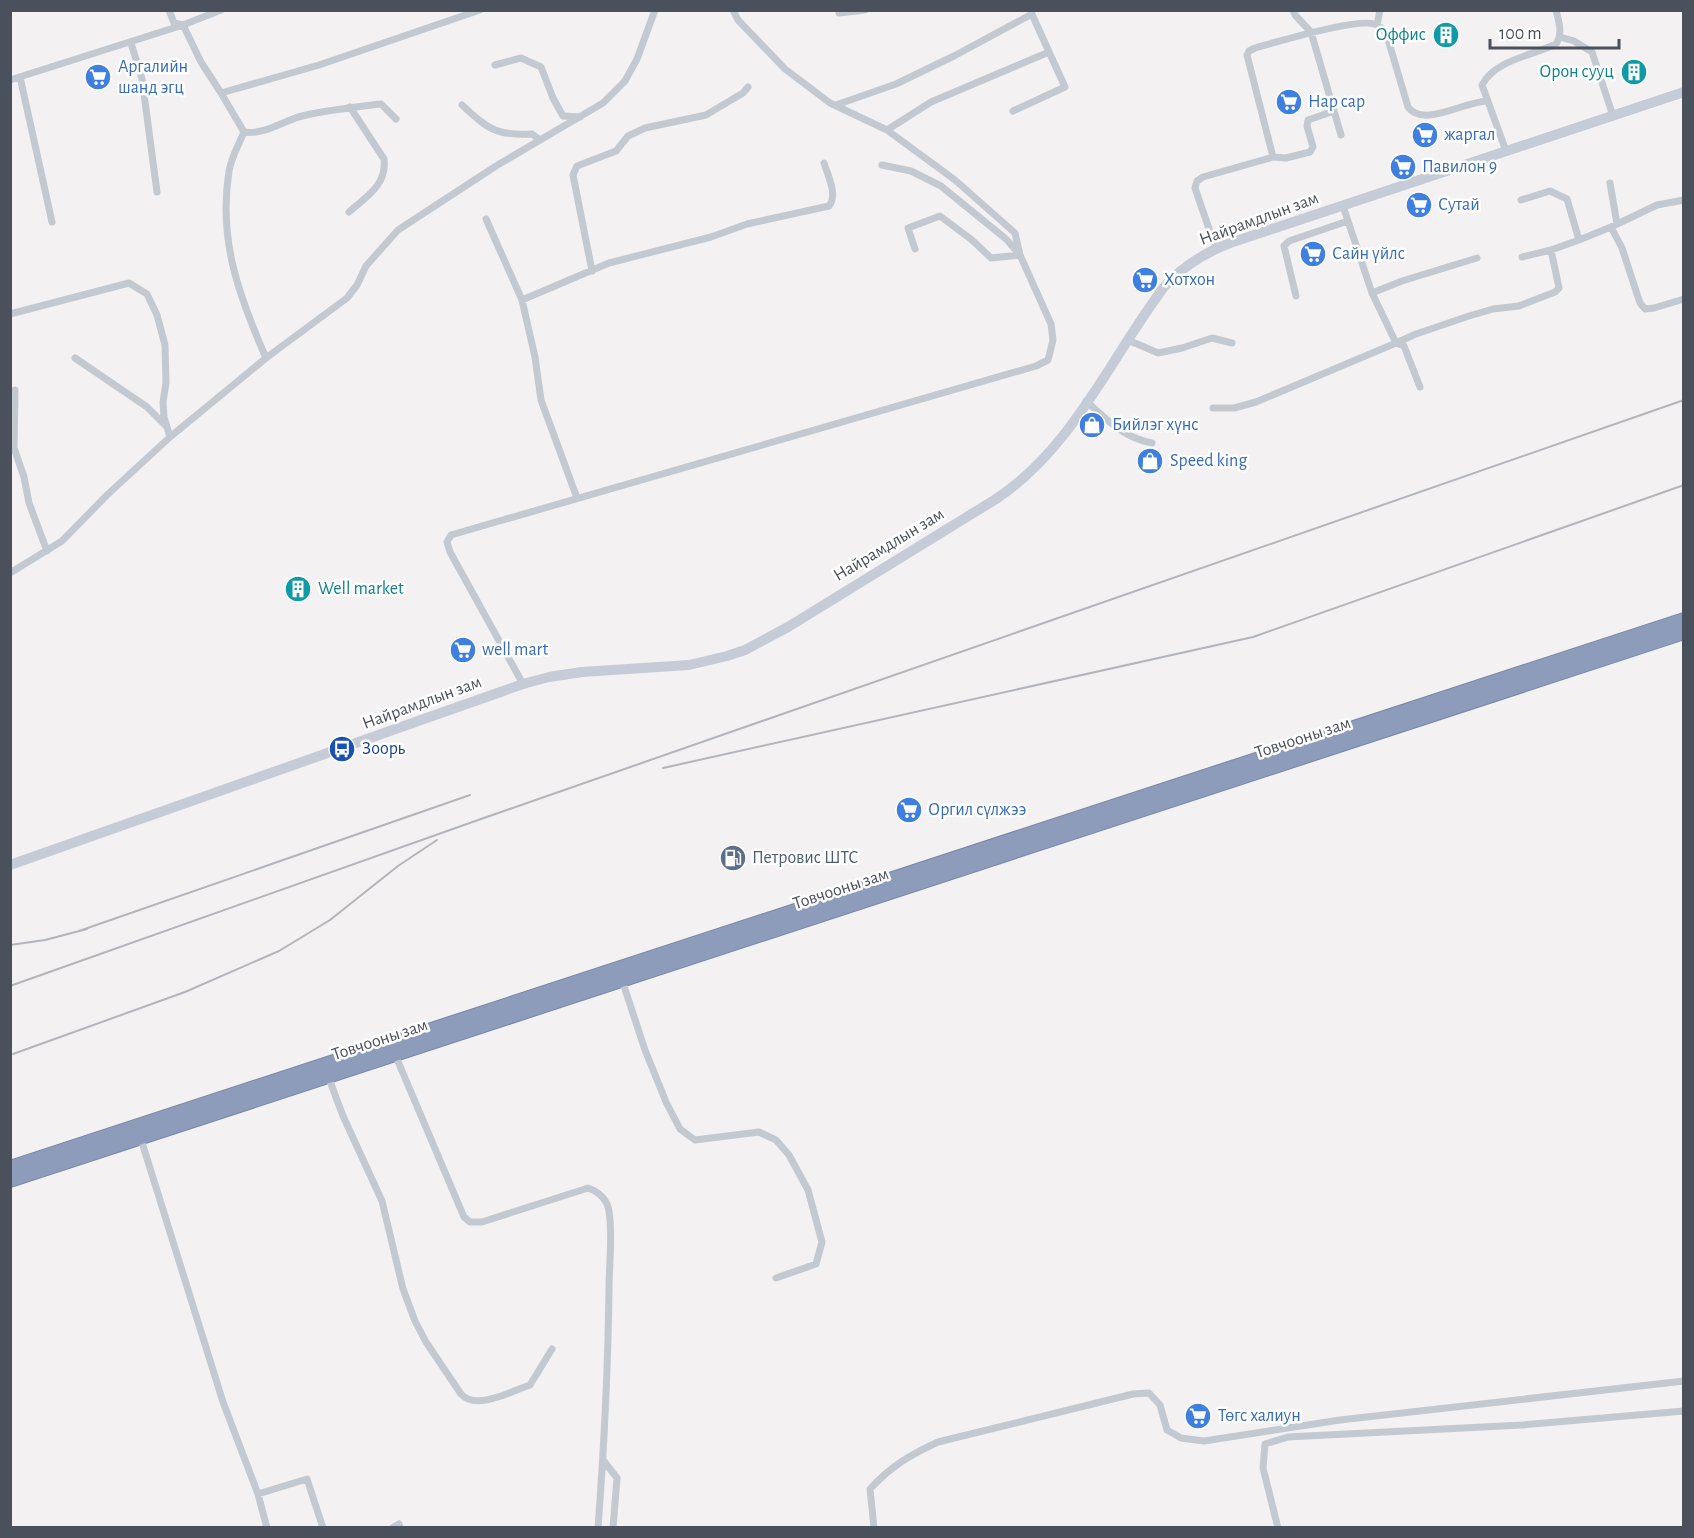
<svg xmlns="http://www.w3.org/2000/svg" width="1694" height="1538" font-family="'Alegreya Sans',sans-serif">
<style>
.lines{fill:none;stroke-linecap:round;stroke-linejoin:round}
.highway-casing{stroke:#7887a7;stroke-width:16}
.street{stroke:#c3c9d1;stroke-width:7}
.secondary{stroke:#c5cbd7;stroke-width:10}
.highway{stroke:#8d9cbb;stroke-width:14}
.rail{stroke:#b4b5ba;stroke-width:2}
.labels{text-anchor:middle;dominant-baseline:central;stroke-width:5;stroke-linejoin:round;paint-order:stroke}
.culture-label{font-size:18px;fill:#0d838f;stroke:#fff;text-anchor:end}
.shop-label{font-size:18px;fill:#366cbe;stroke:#fff;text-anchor:start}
.street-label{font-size:18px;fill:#4a515d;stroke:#fff}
.transit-label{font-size:18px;fill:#164399;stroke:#fff;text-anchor:start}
.service-label{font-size:18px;fill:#4e5e75;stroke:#fff;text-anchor:start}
</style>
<rect width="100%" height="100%" fill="#f3f1f1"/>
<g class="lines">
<defs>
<path id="highway" d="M 10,1168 L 1684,620
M 10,1180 L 1684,632"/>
</defs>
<use href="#highway" class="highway-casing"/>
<path class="street" d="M 169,10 L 174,23 L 183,25 L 221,10
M 1293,10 L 1295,15 L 1311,32 L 1341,135
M 839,13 L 865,10
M 1377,25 L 1380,10
M 1560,37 L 1574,41 L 1592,52 L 1613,116
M 131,43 L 142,79 L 157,192
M 495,65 L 521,58 L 541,67 L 553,98 L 563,116 L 580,117
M 20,77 L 52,222
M 10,80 L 183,25 L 201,62 L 221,93 L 319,65 L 480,10
M 221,93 L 244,132 C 264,135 283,121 302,116 C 328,110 355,107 381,104 L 396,119
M 462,105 C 488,129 496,136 532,134 L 540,140
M 836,105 L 896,84 L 954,56 L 1032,14
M 1013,111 L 1065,87 L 1030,10
M 887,130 L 931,102 L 1049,52
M 244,132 C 239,144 231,158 229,171 C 218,240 239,296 266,358
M 1506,151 L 1482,85 C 1495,60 1531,56 1556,44 C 1563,33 1559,23 1556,10
M 1273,157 L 1247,55 L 1249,51 L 1255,48 C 1276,42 1356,18 1374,24 C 1381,26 1385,30 1387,36 L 1408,107 C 1423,128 1463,102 1487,101
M 882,165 L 911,171 L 941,186 L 1006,239 L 1020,255 L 991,258 L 972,240 L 940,216 L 908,228 L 915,249
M 1610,183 L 1617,224
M 1521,200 L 1550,191 L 1567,199 L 1579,240
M 349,212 C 367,196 387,185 384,159 L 350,107
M 486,219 L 522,300 L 609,263 L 711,237 L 747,224 L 829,206 C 838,195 828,176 824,163
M 1611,227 L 1622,248 L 1640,303 L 1645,309 L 1654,308 L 1684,299
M 1216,249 L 1197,194 L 1195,188 L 1197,181 L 1203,177 L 1273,157 L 1286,158 L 1310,152 L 1313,147 L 1307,126 L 1308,120 L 1334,111
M 1522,257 L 1551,250 L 1579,240 L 1611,227 L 1657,205 L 1684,200
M 592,271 L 573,175 L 577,166 L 616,151 L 628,136 L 645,128 L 706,115 L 743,93 L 748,87
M 1372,293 L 1402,281 L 1477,258
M 1296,296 L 1284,246 L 1289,241 L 1348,221
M 522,300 L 535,357 L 541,400 L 577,498
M 10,314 L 129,283 L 147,294 L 157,315 L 165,345 L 166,383 L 163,402 L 164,417 L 170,437
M 1128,340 L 1158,353 L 1182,348 L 1212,338 L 1232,343
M 1396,343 L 1416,334 L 1469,316 L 1493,309 L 1519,306 L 1555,292 L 1559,288 L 1551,250
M 1396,343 L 1404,346 L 1420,387
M 75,358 L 147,407 L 165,425
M 15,390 L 14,448 L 24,477 L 29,503 L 47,551
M 1086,401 C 1107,420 1124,438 1152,443
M 1213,408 L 1234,408 L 1256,402 L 1396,343 L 1372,293 L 1343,206
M 10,573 L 62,541 L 107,495 L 170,437 L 266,358 L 347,298 L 357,285 L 366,266 L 398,230 L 496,166 L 603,103 L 625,81 L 637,59 L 655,10
M 523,684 L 450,552 L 447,542 L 451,535 L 1036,366 L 1048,360 L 1053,340 L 1051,324 L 1020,255 L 1015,233 L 955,180 L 887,130 L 830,103 L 785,69 L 738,20 L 733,10
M 622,980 L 645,1050 L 666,1102 L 680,1129 L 695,1140 L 759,1132 L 776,1140 L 789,1155 L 808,1190 L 822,1242 L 816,1264 L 776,1278
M 394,1052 L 464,1217 L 470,1222 L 482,1222 L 588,1188 C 599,1192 607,1199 609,1211 C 613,1236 609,1264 609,1289 C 608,1368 604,1448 598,1528
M 328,1076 L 343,1116 L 382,1201 L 403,1289 L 415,1321 L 426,1342 L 461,1394 C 476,1411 512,1391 530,1385 L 552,1349
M 140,1136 L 223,1402 L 258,1494 L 267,1528
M 603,1460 L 617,1478 L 613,1528
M 258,1494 L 307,1479 L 323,1528
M 392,1528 L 399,1524 L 400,1528
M 874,1528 L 870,1489 C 891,1466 910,1455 938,1442 L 1133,1394 L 1149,1393 L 1160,1405 L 1167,1430 L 1181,1438 L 1204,1441 L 1340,1420 L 1684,1381
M 1278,1528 L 1263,1468 L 1265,1444 L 1288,1437 L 1522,1425 L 1684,1411"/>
<path class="secondary" d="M 10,865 L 523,684 L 549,677 L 582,672 L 689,665 L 727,656 L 745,650 L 788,627 L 996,499 C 1072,449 1110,359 1164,287 C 1182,267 1204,253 1230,243 L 1684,92"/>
<use href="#highway" class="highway"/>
<path class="rail" d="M 663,768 L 1253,637 L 1684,485
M 79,931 L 470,795
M 10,945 L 45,940 L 87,929
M 10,986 L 481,819 L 1684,400
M 13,1054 L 185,992 L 279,951 L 330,920 L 398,866 L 437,840"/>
</g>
<defs>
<symbol id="building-disc" viewBox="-11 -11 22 22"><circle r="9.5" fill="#0f9aa8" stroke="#fff"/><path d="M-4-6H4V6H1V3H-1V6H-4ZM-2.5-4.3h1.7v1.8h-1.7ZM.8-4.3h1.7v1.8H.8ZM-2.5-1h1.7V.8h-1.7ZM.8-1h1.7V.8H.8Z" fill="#fff"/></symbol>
<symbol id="supermarket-disc" viewBox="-11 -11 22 22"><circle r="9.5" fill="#3f7fe0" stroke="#fff"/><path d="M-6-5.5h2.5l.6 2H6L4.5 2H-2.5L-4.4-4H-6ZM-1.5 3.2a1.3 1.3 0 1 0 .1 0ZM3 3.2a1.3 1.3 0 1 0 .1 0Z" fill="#fff"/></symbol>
<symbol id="shop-disc" viewBox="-11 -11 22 22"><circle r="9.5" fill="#3f7fe0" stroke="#fff"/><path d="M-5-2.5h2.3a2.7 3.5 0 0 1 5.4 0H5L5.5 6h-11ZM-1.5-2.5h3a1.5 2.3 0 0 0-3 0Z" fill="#fff"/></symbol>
<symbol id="bus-disc" viewBox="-11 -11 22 22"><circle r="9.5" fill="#1a4fb4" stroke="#fff"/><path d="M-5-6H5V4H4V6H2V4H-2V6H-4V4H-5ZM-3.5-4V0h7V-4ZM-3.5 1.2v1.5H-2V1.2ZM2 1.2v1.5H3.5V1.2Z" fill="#fff"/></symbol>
<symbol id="fuel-disc" viewBox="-11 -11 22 22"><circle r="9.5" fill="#5c6f8a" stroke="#fff"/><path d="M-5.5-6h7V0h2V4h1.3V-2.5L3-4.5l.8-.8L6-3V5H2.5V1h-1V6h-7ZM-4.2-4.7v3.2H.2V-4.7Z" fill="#fff"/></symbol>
</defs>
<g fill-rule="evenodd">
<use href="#building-disc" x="1431" y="20" width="30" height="30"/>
<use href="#building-disc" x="1619" y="57" width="30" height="30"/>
<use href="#supermarket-disc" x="83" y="62" width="30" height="30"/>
<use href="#supermarket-disc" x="1274" y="87" width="30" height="30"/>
<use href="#supermarket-disc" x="1410" y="120" width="30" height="30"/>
<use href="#supermarket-disc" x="1388" y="152" width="30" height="30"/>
<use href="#supermarket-disc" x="1404" y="190" width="30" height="30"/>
<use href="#supermarket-disc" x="1298" y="239" width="30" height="30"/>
<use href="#supermarket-disc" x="1130" y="265" width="30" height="30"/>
<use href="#shop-disc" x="1077" y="410" width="30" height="30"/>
<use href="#shop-disc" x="1135" y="446" width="30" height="30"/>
<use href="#building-disc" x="283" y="574" width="30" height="30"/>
<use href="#supermarket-disc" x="448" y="635" width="30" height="30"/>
<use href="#bus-disc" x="327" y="734" width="30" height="30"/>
<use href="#supermarket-disc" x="894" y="795" width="30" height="30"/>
<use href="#fuel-disc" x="718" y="843" width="30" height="30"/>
<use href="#supermarket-disc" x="1183" y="1401" width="30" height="30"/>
</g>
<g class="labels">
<g class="culture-label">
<text x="1426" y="35">Оффис</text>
<text x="1614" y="72">Орон сууц</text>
<text x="318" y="589" text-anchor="start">Well market</text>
</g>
<g class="shop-label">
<text x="118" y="67">Аргалийн<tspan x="118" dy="21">шанд эгц</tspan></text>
<text x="1308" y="102">Нар сар</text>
<text x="1444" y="135">жаргал</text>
<text x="1422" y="167">Павилон 9</text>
<text x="1438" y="205">Сутай</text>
<text x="1332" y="254">Сайн үйлс</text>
<text x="1164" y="280">Хотхон</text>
<text x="1112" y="425">Бийлэг хүнс</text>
<text x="1170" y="461">Speed king</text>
<text x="482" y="650">well mart</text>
<text x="928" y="810">Оргил сүлжээ</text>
<text x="1218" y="1416">Төгс халиун</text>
</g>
<g class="street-label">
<text transform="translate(1259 219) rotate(-20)">Найрамдлын зам</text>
<text transform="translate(889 545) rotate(-31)">Найрамдлын зам</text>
<text transform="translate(422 703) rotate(-20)">Найрамдлын зам</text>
<text transform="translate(1303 738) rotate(-18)">Товчооны зам</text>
<text transform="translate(841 889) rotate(-18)">Товчооны зам</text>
<text transform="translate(380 1040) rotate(-18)">Товчооны зам</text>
</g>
<g class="transit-label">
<text x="362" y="749">Зоорь</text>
</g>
<g class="service-label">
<text x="752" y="858">Петровис ШТС</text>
</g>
</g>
<rect width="1694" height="1538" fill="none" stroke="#4a515d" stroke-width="24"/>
<path d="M1490 39v9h129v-9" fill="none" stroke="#4a515d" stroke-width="3"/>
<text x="1499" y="39" font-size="18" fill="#4a515d" stroke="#ffffff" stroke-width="4.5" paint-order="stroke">100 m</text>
</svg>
